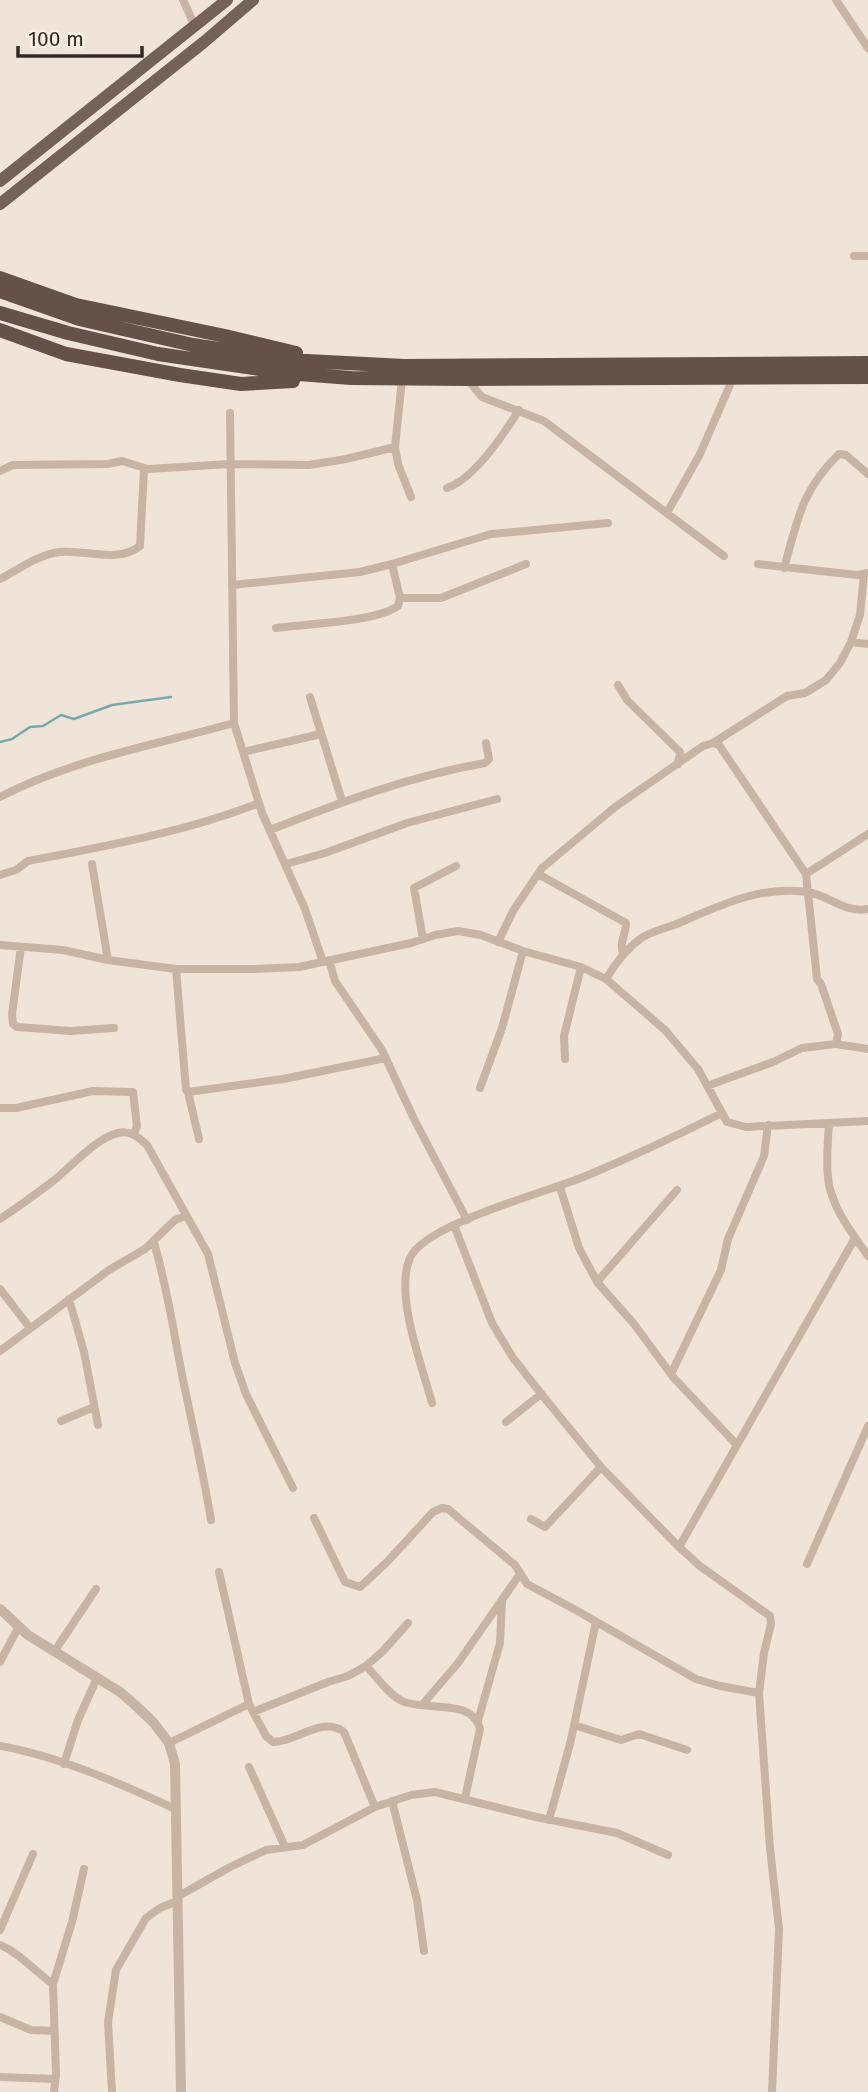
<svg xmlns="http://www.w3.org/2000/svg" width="868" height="2092" font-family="'Fira Sans',sans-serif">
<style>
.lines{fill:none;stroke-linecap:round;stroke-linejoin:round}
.stream{stroke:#78a9ac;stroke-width:2.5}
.minor{stroke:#c7b4a4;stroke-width:8}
.tertiary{stroke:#c7b4a4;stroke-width:10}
.primary{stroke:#746157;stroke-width:12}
.trunk{stroke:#64524a;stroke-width:14}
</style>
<rect width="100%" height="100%" fill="#f0e4d8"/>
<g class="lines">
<path class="stream" d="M 0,742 L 12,739 L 30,727 L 43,726 L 61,715 L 74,719 L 112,705 L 171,697"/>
<path class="minor" d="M 183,0 L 195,26
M 836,0 L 868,48
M 854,256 L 868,256
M 402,379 L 395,447 L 398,464 L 411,497
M 467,379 L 482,397 L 544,421 L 724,556
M 230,413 L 234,723 L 262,813 L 305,909 L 323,962
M 0,471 L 13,465 L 108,464 L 122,461 L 148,469 L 230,464 L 309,465 L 346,459 L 395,447
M 447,488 C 474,479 504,434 519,410
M 668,511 L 700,454 L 733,378
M 758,564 L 857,575 L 868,573
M 784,568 C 798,519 801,491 839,454 L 846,455 L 868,474
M 0,579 C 18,570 39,554 60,552 C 86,549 117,564 140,546 L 144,469
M 232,585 L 360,572 L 392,564 L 491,534 L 608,523
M 400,598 L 441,598 L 526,564
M 276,628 C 305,624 376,622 398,606 L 400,598 L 392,564
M 851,642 L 868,644
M 618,685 L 627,700 L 680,752 L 678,764
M 310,697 L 342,801
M 713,743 L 787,696 L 805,693 L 826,680 L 840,663 L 851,642 L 860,615 L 864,574
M 243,752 L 321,734
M 0,797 C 73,759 155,745 234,723
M 270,830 C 341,802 410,776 485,763 L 489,759 L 486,743
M 92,864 L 108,960
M 286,864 L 325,853 L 407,823 L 497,799
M 538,874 L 626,923 C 626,936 619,940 623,954
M 806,874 L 868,834
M 0,875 L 16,870 L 28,861 C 106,846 185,832 259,803
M 423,939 L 414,888 L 456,866
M 498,942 L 513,911 L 542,868 L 615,807 L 703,746 L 713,743 L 719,745 L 806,874 L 817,979 L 821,984 L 838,1034 L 836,1044
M 0,945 L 63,950 L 108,960 L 176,969 L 255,969 L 299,967 L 411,943 L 435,935 L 458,931 L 481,935 L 523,951 L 581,967 L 606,979 L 665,1030 L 698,1069 L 727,1122 L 746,1127 L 868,1121
M 21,947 L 12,1014 L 13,1024 L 17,1027 L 71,1031 L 114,1028
M 329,960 L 335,981 L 382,1050 L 414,1119 L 467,1220
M 176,969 L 186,1090 L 188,1092 L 283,1079 L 386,1058
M 606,979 C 615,964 625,950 640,939 C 649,932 663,929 674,925 C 717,907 759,885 807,892 C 829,895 846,914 868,909
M 565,1059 L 564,1036 L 581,967
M 707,1086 L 773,1062 L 802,1048 L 836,1044 L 868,1049
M 480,1088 L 502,1028 L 523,951
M 188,1092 L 199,1139
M 0,1108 L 16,1108 L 93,1091 L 133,1092 L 137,1126 L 134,1134
M 829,1123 C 828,1141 826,1160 828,1178 C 831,1207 852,1233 868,1256
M 560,1187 L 579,1248 L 597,1282 L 634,1324 L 673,1377 L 737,1445
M 0,1219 C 18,1207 36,1194 53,1181 C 71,1167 96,1138 118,1133 C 131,1130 138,1137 147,1145 L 208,1254 L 235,1363 L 246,1394 L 293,1488
M 454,1225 L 492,1323 L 513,1358 L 547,1401 L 601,1467 L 679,1547 L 700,1566 L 770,1616 L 771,1624 L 764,1653 L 759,1693 L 770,1848 L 779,1929 L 772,2092
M 154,1243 C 169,1292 175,1344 186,1394 C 195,1436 204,1478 211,1520
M 597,1282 L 677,1190
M 0,1289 L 30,1328
M 69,1299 L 84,1352 L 98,1425
M 0,1351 L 109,1270 L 145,1249 L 175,1220 L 185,1216
M 671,1374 L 721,1270 L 728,1239 L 764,1156 L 768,1125
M 432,1403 C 422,1365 394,1294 410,1258 C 424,1224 550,1191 586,1176 C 631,1157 676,1136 720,1114
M 61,1421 L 94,1407
M 506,1422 L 541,1394
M 314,1518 L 345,1582 L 360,1587 L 387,1562 L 433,1512 L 442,1508 L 448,1509 L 515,1565 L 527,1584 L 574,1609 L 696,1679 L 720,1686 L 759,1693
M 531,1519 L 545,1527 L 601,1467
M 679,1547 L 855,1238
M 807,1564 L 868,1426
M 54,1652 L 96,1589
M 0,1662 L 18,1628
M 366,1666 C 377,1677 388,1694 402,1701 C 425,1712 472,1697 480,1729 L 465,1798
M 249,1704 L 266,1736 L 273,1742 C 296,1742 324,1715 344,1732 L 375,1807
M 422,1705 L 458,1663 L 520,1574
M 253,1712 L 328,1682 L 348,1676 L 366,1666 L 383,1651 L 408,1623
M 478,1721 L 500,1643 L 502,1601
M 574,1725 L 621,1740 L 639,1734 L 687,1750
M 169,1743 L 249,1704 L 219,1572
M 0,1746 C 58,1756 122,1784 175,1809
M 64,1764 L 78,1720 L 97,1678
M 249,1767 L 285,1847
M 392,1801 L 417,1900 L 424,1951
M 549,1820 L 570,1744 L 596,1622
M 177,1897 L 230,1867 L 266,1850 L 303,1845 L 375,1807 L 411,1795 L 435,1792 L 536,1817 L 617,1833 L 668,1855
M 0,1930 L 33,1854
M 0,1945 C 20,1953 35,1972 53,1984
M 0,2017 L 31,2030 L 54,2031
M 0,2077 L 55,2079
M 54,2092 L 56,2075 L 53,1984 L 72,1922 L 84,1869
M 112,2092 L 108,2022 L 116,1970 L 146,1918 L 160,1908 L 177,1901"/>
<path class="tertiary" d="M 0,1609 L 28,1635 L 120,1692 L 134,1704 L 153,1722 L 169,1743 L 175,1764 L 181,2092"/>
<path class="primary" d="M 0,181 L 227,0
M 0,204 L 204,42 L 253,0"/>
<path class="trunk" d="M 0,278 L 76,305 L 225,336 L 296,353
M 0,291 L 79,319 L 193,345 L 288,360 L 404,366 L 868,363
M 0,313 L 68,333 L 158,354 L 286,373 L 351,378 L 467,379 L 868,377
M 0,330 L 66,354 L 180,375 L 241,384 L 293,381"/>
</g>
<path d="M18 46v10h124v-10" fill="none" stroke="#332a26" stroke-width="3.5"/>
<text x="28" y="46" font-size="21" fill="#332a26" stroke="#f8efe3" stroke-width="5" paint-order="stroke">100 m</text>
</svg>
